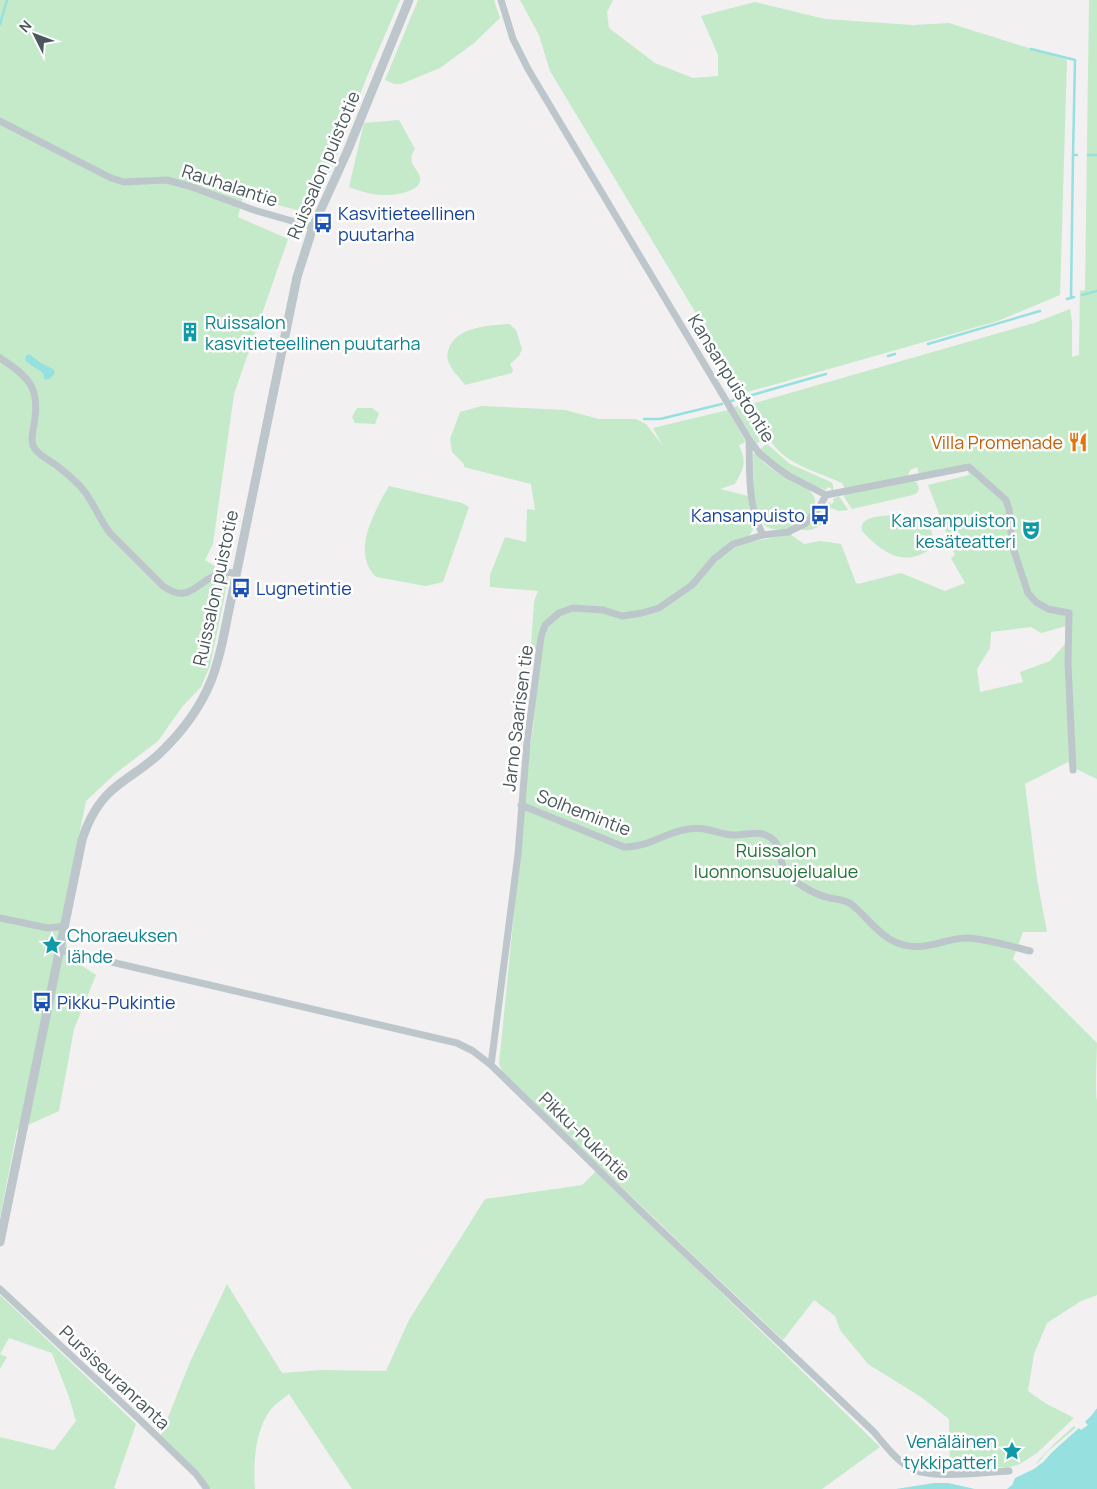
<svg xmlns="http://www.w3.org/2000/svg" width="1097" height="1489" font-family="Manrope,sans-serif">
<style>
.green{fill:#c4eac9;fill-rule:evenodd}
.water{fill:#96e1df}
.pier{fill:#f2f0f0}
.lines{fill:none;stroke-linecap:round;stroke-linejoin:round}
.stream{stroke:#96e1df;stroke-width:2.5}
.minor{stroke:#bdc7cb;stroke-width:7}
.tertiary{stroke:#bdc7cb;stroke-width:9}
.labels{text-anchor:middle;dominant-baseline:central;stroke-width:5;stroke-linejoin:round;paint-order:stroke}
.street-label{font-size:18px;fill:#4a575b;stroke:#fff}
.transit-label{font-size:18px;fill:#164399;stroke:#fff;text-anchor:start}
.culture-label{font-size:18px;fill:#0d838f;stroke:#fff;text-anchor:start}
.food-label{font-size:18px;fill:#c56008;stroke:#fff;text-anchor:end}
.park-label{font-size:18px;fill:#237437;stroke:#fff}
</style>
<rect width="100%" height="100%" fill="#f2f0f0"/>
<path class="green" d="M 0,0 L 400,0 L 368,74 L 331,170 L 321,187 L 314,204 L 305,212 L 246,197 L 242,200 L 238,217 L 288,239 L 234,394 L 213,544 L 205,560 L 229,575 L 210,666 L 201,687 L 182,707 L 158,741 L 116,773 L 86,801 L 61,923 L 70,958 L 96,975 L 74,1029 L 59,1111 L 17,1130 L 0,1218 Z
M 418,0 L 494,0 L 500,18 L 474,43 L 440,68 L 401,84 L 394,84 L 385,80 Z
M 520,0 L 613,0 L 607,12 L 609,28 L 655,63 L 693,78 L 718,76 L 718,55 L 701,16 L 755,2 L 825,19 L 913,25 L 949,23 L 1067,60 L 1060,295 L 998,321 L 744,393 L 550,71 L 539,35 Z
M 1089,0 L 1097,0 L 1097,779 L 1070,766 L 1068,762 L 1025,784 L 1037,879 L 1047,932 L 1023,932 L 1013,959 L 1097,1043 C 1097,1051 1095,1096 1097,1100 L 1097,1295 L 1081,1301 L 1047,1323 L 1034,1354 L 1028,1391 L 1045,1403 L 1074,1418 L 1037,1453 L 1020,1464 L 1007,1468 L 991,1466 L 971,1471 L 950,1468 L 949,1419 L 921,1397 L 868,1364 L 840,1330 L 835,1316 L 814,1300 L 783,1340 L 693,1255 L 504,1075 L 499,1064 L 521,843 L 527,764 L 533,729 L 540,650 L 533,649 L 531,646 L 534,602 L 538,591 L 490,587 L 490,575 L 505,537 L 526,542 L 527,509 L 535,510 L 531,484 L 464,467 L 464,464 L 452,452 L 450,439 L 460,412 L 482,406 L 565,410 L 599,419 L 636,419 L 646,424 L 663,446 L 653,428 L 728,410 L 745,440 L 744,443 L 739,445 C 747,462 744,468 735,484 L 720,489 L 748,496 L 750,514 L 754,528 L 749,536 L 748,542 L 767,539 L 790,534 L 804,544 L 820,541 L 841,544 L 856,583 L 858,584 L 901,573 L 945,591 L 965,583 L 951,558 L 955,555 L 928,485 L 969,475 L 966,465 L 919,474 L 917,467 L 910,470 L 908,476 L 845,489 L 842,483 C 820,473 792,466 776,448 C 765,435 757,419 748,405 L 1034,323 L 1070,309 L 1072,322 L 1072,357 L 1079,355 L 1080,291 L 1085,290 ZM 1066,626 L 1066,643 L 1050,661 L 1020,672 L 1023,682 L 980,692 L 977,669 L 990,648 L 991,632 L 1031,627 L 1041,633 Z
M 399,120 L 415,149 C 404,165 422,169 420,181 C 419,192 392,196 383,195 C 371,195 360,191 349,187 L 364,123 Z
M 509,324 L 516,330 L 522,349 L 519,356 L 510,364 L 513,370 L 512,373 L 465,385 C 460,378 452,371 449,363 C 447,359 447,355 448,351 C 455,326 488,326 509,324 Z
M 741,405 L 763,438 L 760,442 L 756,443 L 734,407 Z
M 357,408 L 372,408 L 379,413 L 375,424 L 355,423 L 352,417 Z
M 767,444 L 790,464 L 831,482 L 833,485 L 833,490 L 831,490 L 831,488 L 827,487 L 826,490 C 802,483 776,468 760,449 Z
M 755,453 C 762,461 769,468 778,473 C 789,480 807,484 813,495 C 826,518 775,542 762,522 C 751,507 754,473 753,454 Z
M 914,481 L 917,483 L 919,489 L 917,493 L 913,495 L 852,509 L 844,497 L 845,494 Z
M 389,486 L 462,503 L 469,507 L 443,582 L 426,586 L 376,577 C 354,555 369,524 381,500 C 383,495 387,491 389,486 Z
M 839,496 L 848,510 L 839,511 L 830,508 L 828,503 L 829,502 L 831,504 L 834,502 L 833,499 Z
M 895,515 C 902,515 909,515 915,516 C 931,520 937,537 929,550 C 902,568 881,551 862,531 C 858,515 885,516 895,515 Z
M 820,517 L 826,521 C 819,527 809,533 800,529 L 813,520 L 817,521 Z
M 596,1171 L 880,1447 L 822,1489 L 352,1489 L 289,1394 C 283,1399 276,1403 271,1409 C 255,1430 253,1464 255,1489 L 212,1489 L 162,1437 L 161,1435 L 190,1362 L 227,1284 L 282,1373 L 321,1370 L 386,1371 L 409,1320 L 485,1199 L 582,1185 Z
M 0,1295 L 136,1424 L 114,1488 L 117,1489 L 0,1489 L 0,1437 L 54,1450 L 76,1421 L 69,1397 L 52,1353 L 9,1338 L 0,1354 L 7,1357 L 0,1369 Z
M 1074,1426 L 1076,1428 L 1047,1452 L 1039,1462 L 1035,1464 L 1056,1442 Z"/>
<path class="water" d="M 29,354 L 41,363 L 53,369 L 55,372 C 53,376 50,381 44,379 L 43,373 L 25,361 L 26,356 Z
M 1097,1408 L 1097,1489 L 1007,1489 L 1012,1485 L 1015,1478 L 1034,1469 L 1043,1462 L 1052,1452 L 1091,1416 Z
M 934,1483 L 949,1483 L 975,1489 L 896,1489 Z"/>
<path class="pier" d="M 1097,1405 L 1097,1408 L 1085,1422 L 1088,1425 L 1081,1430 L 1079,1428 L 1052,1452 L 1043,1462 L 1034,1468 L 1015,1477 L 1012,1485 L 1004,1489 L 1010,1483 L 1013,1476 L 1032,1467 L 1041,1460 L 1050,1450 L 1087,1418 Z
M 933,1480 L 949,1481 L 976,1487 L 977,1489 L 949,1483 L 934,1483 Z"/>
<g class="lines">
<path class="stream" d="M 0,24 L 7,0
M 1031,49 L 1075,60 L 1073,155
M 1088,155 L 1097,155
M 1082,295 L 1097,291
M 1071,297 L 1073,155 L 1077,155
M 1067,299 L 1074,297
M 928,344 L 1040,311
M 888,356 L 895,354
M 745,397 L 826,374
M 731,401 L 738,399
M 644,419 L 660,419 L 722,404"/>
<path class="minor" d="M 501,0 L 513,39 L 528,69 L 749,439 L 759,453 L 776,467 L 789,476 L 826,495 L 969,467 L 1006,500 L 1009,509 L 1012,545 L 1028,593 L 1036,602 L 1048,609 L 1069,613 L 1068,664 L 1073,770
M 0,121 L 111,178 L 124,182 L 167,180 L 189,186 L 254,210 L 313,227
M 0,358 C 33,379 41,391 33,430 C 32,437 31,443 35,449 C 40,456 49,460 56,465 C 64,471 72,478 79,485 C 93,499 98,518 110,533 L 163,586 C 188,604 195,584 216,575 C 223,572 229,572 236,573
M 749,440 C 750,472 747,505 763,535
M 521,805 L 624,847 C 651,847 664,832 689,829 C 706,826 717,834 733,835 C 743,836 754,831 763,834 C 785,841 776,859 787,874 C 792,881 816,895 826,897 C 834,900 843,898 851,904 C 868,917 881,940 904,945 C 925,951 946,938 967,938 C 988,939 1010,946 1030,951
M 0,918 L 48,928 L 65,926
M 60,950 L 457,1043 L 473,1051 L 491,1065 L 646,1216 L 874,1432 C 884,1444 896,1460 910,1468 C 930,1480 985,1472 1009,1471
M 491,1065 L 518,854 L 527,742 L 541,637 L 545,625 L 559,613 L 573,608 L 603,610 L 622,616 L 642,613 L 659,608 L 692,585 L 714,559 L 733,544 L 763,535 L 788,532 L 806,523 L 819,508 L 826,495
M 0,1289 L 138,1418 L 196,1474 L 207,1489"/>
<path class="tertiary" d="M 0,1242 L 82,840 C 88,821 97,804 111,791 C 126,777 145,768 160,753 C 181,733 200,708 211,681 C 216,669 219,656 222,644 L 297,277 L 313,227 L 347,152 L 409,0"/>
</g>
<defs>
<symbol id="bus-bare" viewBox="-9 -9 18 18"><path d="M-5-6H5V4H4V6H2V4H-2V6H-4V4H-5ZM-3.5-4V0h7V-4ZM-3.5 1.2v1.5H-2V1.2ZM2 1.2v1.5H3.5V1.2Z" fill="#1a4fb4" stroke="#fff" stroke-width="2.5" paint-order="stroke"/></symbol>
<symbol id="building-bare" viewBox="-9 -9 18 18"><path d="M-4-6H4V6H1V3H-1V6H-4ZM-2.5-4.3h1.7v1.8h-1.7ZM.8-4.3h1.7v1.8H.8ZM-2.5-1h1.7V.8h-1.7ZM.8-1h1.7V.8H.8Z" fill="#0f9aa8" stroke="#fff" stroke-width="2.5" paint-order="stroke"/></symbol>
<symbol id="restaurant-bare" viewBox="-9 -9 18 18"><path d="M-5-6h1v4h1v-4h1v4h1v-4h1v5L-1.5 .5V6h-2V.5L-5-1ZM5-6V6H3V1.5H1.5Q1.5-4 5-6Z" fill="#e8710a" stroke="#fff" stroke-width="2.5" paint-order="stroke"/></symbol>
<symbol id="theatre-bare" viewBox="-9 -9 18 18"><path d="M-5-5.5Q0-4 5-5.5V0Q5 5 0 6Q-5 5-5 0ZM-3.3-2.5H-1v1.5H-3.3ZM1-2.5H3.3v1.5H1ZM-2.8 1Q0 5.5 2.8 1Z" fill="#0f9aa8" stroke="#fff" stroke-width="2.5" paint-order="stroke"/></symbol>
<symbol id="sight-bare" viewBox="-9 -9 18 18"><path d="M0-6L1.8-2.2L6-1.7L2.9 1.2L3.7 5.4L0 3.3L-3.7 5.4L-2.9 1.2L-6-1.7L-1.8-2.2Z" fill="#0f9aa8" stroke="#fff" stroke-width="2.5" paint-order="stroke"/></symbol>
</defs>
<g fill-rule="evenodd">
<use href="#bus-bare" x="309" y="209" width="28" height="28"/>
<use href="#building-bare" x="176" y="318" width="28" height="28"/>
<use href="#restaurant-bare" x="1064" y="428" width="28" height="28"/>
<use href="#bus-bare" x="806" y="501" width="28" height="28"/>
<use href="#theatre-bare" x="1017" y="516" width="28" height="28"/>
<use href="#bus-bare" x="227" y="574" width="28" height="28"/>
<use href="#sight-bare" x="38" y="931" width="28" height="28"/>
<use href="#bus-bare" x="28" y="988" width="28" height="28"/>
<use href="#sight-bare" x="998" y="1437" width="28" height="28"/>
</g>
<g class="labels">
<g class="street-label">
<text transform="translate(323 165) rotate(-67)">Ruissalon puistotie</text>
<text transform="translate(230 185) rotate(18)">Rauhalantie</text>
<text transform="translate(732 378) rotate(58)">Kansanpuistontie</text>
<text transform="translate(215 588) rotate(-78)">Ruissalon puistotie</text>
<text transform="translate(517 718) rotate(-83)">Jarno Saarisen tie</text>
<text transform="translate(584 812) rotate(21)">Solhemintie</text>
<text transform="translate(585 1136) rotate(44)">Pikku-Pukintie</text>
<text transform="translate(115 1377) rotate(43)">Pursiseuranranta</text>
</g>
<g class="transit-label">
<text x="338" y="213">Kasvitieteellinen<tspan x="338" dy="21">puutarha</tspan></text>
<text x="805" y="515" text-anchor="end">Kansanpuisto</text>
<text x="256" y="588">Lugnetintie</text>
<text x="57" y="1002">Pikku-Pukintie</text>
</g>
<g class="culture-label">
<text x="205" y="322">Ruissalon<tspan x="205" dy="21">kasvitieteellinen puutarha</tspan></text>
<text x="1016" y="520" text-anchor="end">Kansanpuiston<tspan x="1016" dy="21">kesäteatteri</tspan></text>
<text x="67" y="935">Choraeuksen<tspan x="67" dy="21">lähde</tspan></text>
<text x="997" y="1441" text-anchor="end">Venäläinen<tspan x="997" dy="21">tykkipatteri</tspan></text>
</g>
<g class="food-label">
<text x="1063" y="442">Villa Promenade</text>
</g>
<g class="park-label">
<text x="776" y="850">Ruissalon<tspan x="776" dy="21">luonnonsuojelualue</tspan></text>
</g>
</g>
<g transform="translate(35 35) rotate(312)" stroke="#ffffff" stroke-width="4" paint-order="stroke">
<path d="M0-4L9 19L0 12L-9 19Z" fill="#4a575b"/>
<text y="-8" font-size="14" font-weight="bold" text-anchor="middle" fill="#4a575b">N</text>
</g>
</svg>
